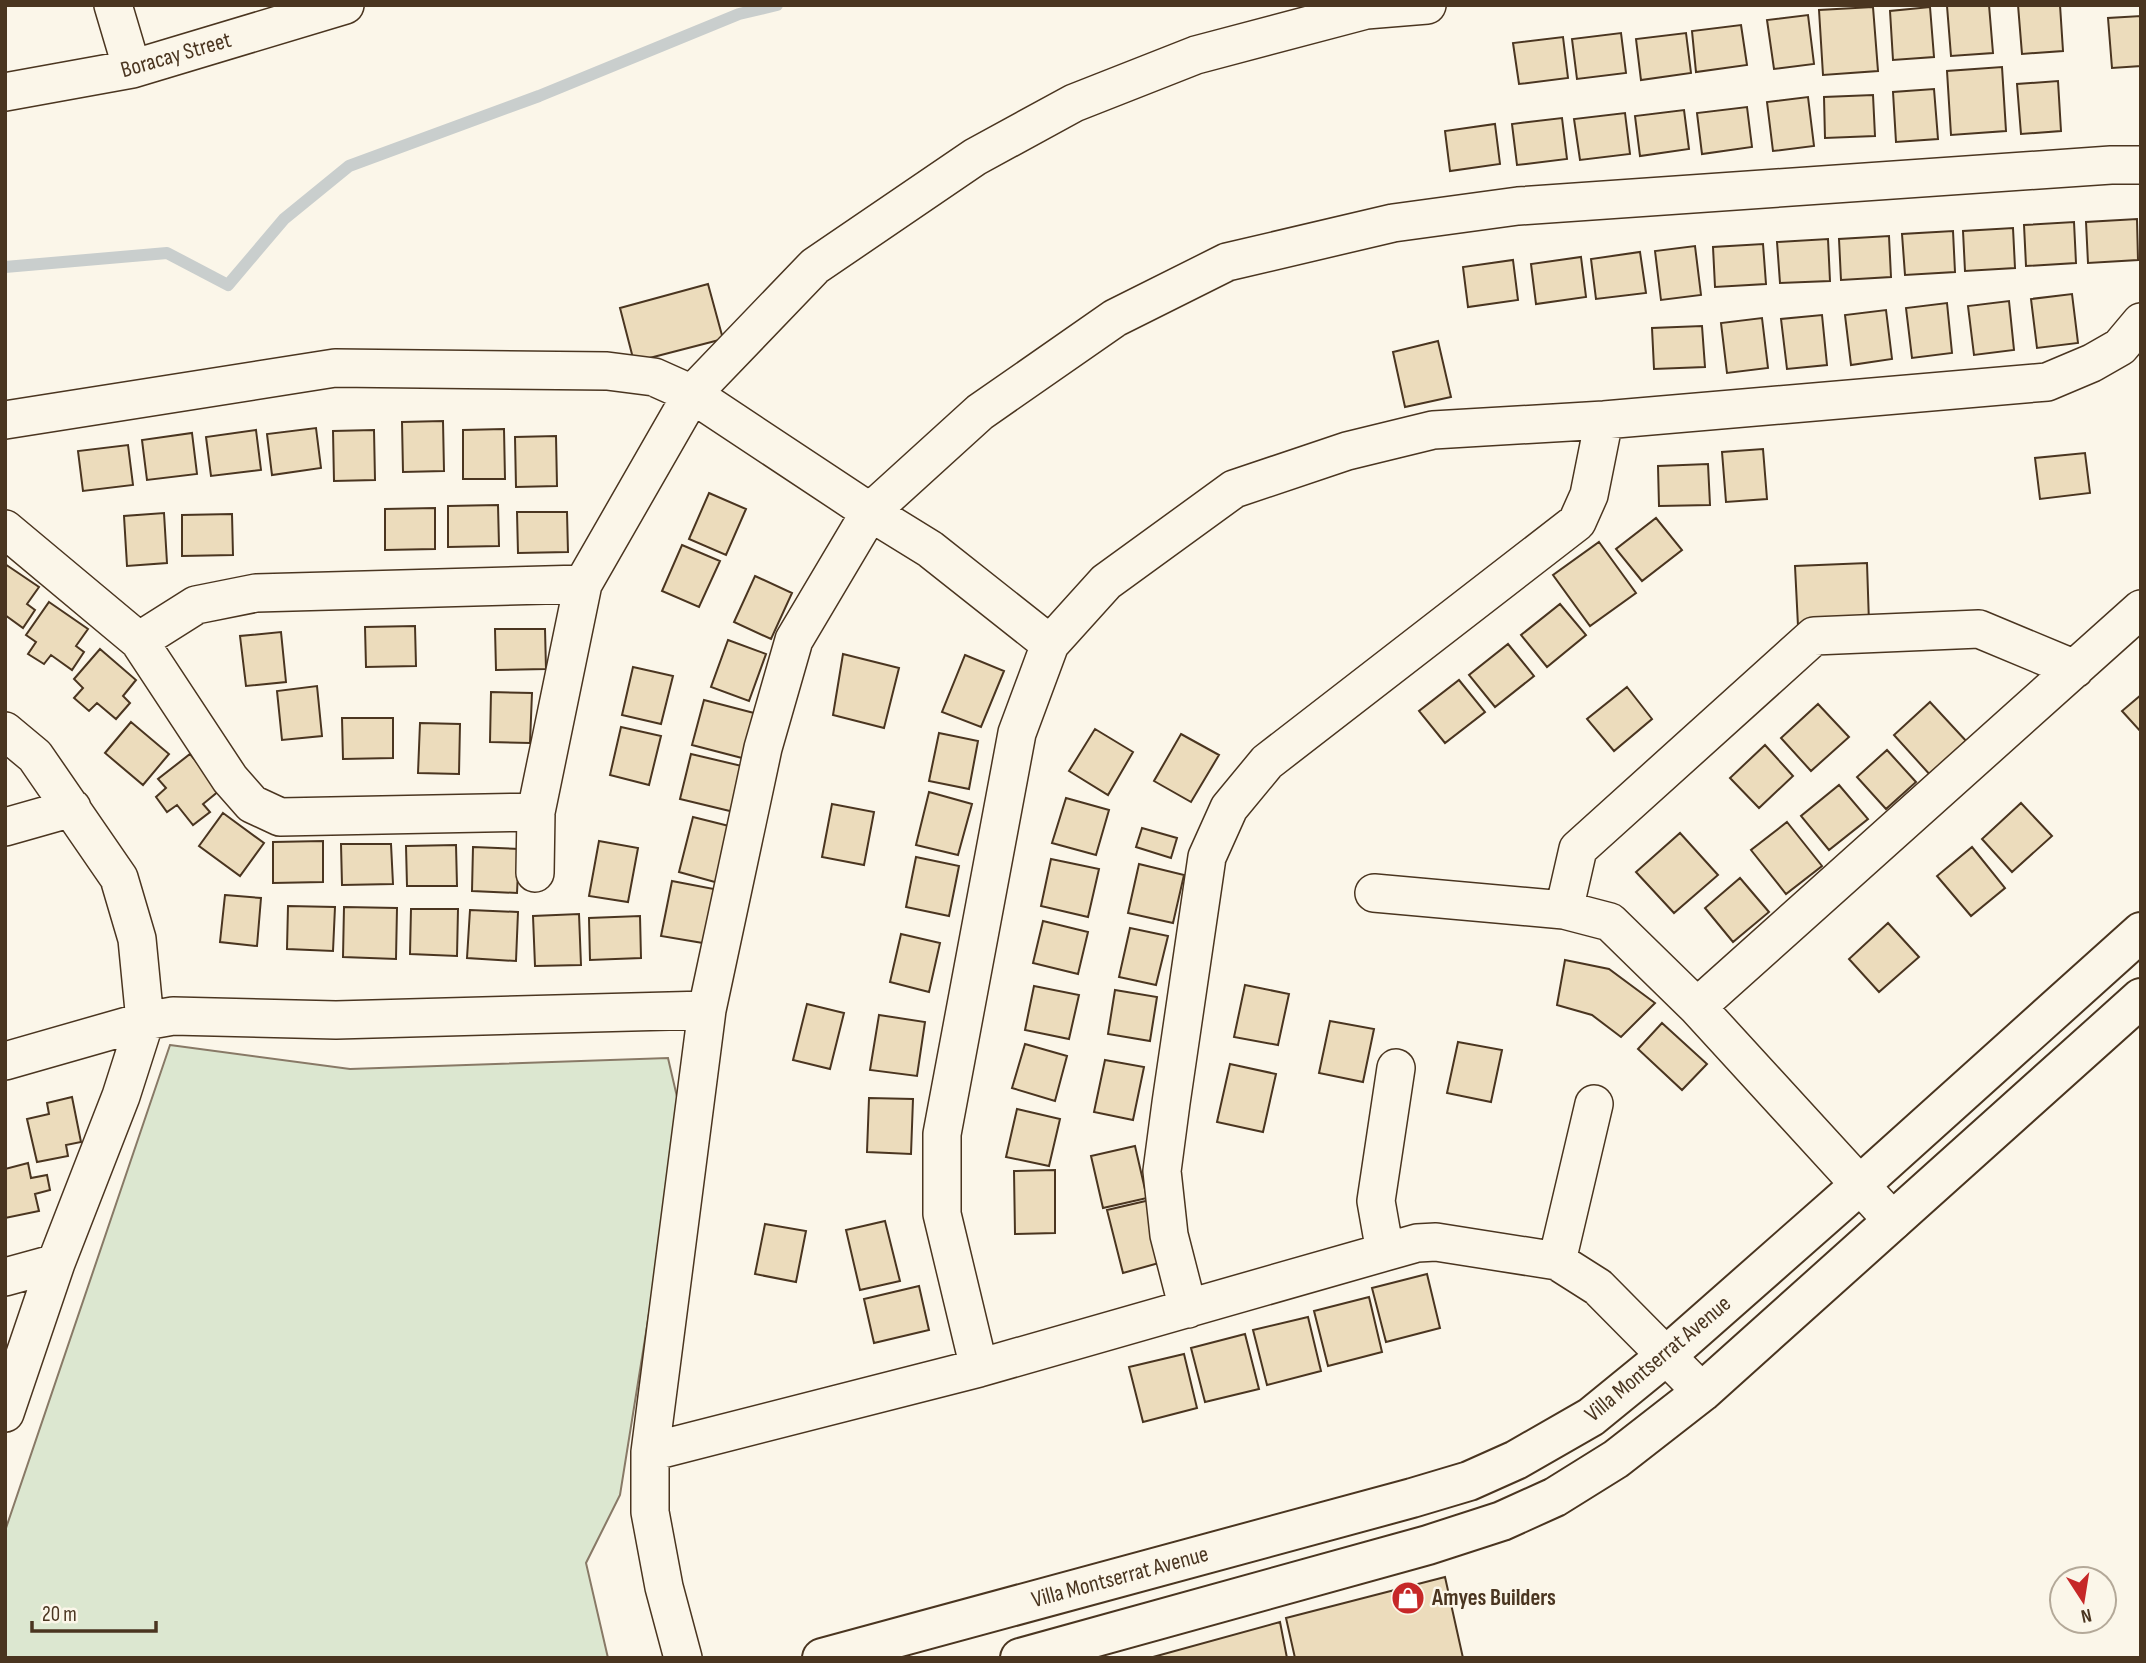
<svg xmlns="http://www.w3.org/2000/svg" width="2146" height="1663" font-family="'Sofia Sans Condensed',sans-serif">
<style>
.green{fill:#dce7d0;stroke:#887966;stroke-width:2}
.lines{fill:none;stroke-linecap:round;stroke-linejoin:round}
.stream{stroke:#c9cecd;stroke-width:12}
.building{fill:#ecdcbc;stroke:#4a3520;stroke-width:2}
.minor-casing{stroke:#4a3520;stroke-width:40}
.tertiary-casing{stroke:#4a3520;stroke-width:42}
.minor{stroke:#fbf6e9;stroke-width:37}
.tertiary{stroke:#fbf6e9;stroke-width:38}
.labels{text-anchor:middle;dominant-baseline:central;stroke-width:5;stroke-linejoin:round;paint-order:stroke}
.street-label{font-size:23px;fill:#4a3520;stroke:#fbf6e9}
.poi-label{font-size:23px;font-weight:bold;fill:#4a3520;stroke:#fbf6e9;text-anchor:start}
</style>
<rect width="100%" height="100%" fill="#fbf6e9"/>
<path class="green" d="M 170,1045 L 350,1069 L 668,1058 L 681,1114 L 620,1495 L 586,1563 L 608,1658 L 5,1658 L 5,1531 Z"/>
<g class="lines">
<path class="stream" d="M 5,267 L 167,253 L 228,285 L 284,219 L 349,166 L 539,96 L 739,14 L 777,5"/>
</g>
<path class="building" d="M 1989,5 L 1993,53 L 1951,56 L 1947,6 Z
M 2018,5 L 2060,5 L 2063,51 L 2022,54 Z
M 1873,7 L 1878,71 L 1823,75 L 1819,10 Z
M 1930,7 L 1934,57 L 1893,60 L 1890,11 Z
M 1808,15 L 1814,64 L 1774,69 L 1767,20 Z
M 2141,16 L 2141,66 L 2112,68 L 2108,18 Z
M 1741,25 L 1747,65 L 1696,72 L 1692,31 Z
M 1621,33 L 1626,73 L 1577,79 L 1572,39 Z
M 1686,33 L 1691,73 L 1641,80 L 1636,39 Z
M 1563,37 L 1568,78 L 1519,84 L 1513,43 Z
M 2002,67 L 2006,131 L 1951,135 L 1947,71 Z
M 2058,81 L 2061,131 L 2021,134 L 2017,84 Z
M 1934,89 L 1938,139 L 1896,142 L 1893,92 Z
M 1873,95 L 1875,136 L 1825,138 L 1824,97 Z
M 1808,97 L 1814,146 L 1773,151 L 1767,102 Z
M 1747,107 L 1752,147 L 1702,154 L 1697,113 Z
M 1684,110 L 1689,149 L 1640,156 L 1635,116 Z
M 1625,113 L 1630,154 L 1580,160 L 1574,119 Z
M 1562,118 L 1567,159 L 1517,165 L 1512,124 Z
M 1495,124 L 1500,164 L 1450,171 L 1445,131 Z
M 2137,219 L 2138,260 L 2088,263 L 2086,222 Z
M 2074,222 L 2076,263 L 2026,266 L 2024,225 Z
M 2013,228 L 2015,268 L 1965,271 L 1963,231 Z
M 1953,231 L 1955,272 L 1905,275 L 1902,234 Z
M 1889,236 L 1891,277 L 1841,280 L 1839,239 Z
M 1828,239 L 1830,281 L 1780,283 L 1777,242 Z
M 1763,244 L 1766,284 L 1715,287 L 1713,247 Z
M 1695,246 L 1701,295 L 1661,300 L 1655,251 Z
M 1640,252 L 1646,293 L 1596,299 L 1591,259 Z
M 1581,257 L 1586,297 L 1536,304 L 1531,264 Z
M 1513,260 L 1518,300 L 1468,307 L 1463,267 Z
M 708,284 L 723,339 L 634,362 L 620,308 Z
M 2072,294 L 2078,343 L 2037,348 L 2031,299 Z
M 2009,301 L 2014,350 L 1974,355 L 1968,306 Z
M 1947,303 L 1952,353 L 1912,358 L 1906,308 Z
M 1886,310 L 1892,359 L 1851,365 L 1845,315 Z
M 1822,315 L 1827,365 L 1787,369 L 1781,319 Z
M 1762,318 L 1768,368 L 1727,373 L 1721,323 Z
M 1702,326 L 1705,367 L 1654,369 L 1652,328 Z
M 1438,341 L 1451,397 L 1405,407 L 1393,352 Z
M 443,421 L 444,471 L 403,472 L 402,422 Z
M 316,428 L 321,468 L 272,475 L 267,434 Z
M 504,429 L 505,479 L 463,479 L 463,430 Z
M 256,430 L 261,470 L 211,476 L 206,437 Z
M 374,430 L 375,480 L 334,481 L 333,431 Z
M 192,433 L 197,474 L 147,480 L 142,440 Z
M 556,436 L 557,486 L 516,487 L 515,437 Z
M 128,445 L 133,485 L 83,491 L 78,451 Z
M 1763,449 L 1767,499 L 1726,502 L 1722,452 Z
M 2085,453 L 2090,493 L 2040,499 L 2035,458 Z
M 1708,464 L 1710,505 L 1659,506 L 1658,466 Z
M 709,493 L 746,509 L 726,555 L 689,539 Z
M 498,505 L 499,546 L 448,547 L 448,506 Z
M 435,508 L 435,549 L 385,550 L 385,509 Z
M 517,512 L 567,512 L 568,552 L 518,553 Z
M 164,513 L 167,563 L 127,566 L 124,516 Z
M 232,514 L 233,555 L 182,556 L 182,515 Z
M 1656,518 L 1682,550 L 1642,581 L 1616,549 Z
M 1599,542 L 1636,593 L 1590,626 L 1553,575 Z
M 682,545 L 720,561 L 699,607 L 662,591 Z
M 1867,563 L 1869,623 L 1798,626 L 1795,566 Z
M 5,564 L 39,587 L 27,604 L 35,610 L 23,628 L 5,615 Z
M 755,576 L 792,593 L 771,639 L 734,622 Z
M 49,602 L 88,629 L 76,646 L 84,652 L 72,670 L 51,655 L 44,664 L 28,654 L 36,642 L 26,635 Z
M 1560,604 L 1586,635 L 1547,667 L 1521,635 Z
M 415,626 L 416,666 L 366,667 L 365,627 Z
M 495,629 L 545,629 L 546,669 L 496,670 Z
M 281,632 L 286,682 L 246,686 L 240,636 Z
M 728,640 L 766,654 L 749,701 L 711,687 Z
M 1508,644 L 1534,676 L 1495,707 L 1469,675 Z
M 100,649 L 136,680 L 123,696 L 130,703 L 116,719 L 97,703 L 89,711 L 74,698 L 83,688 L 74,679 Z
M 843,654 L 899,668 L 884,728 L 833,715 Z
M 965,655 L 1004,671 L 981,727 L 942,712 Z
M 633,667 L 673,676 L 661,724 L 622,715 Z
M 1459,680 L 1485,712 L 1445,743 L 1419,711 Z
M 317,686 L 322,736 L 282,740 L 277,691 Z
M 1627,687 L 1652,719 L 1614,751 L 1587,719 Z
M 491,692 L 532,693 L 530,743 L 490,742 Z
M 2141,695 L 2141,732 L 2122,711 Z
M 704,700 L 754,713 L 742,758 L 692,745 Z
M 1930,702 L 1968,743 L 1932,777 L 1894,735 Z
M 1818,704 L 1849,737 L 1811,771 L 1781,738 Z
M 342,718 L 393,718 L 393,758 L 343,759 Z
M 131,722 L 169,754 L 143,785 L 105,753 Z
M 420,723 L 460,724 L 459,774 L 418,773 Z
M 621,727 L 661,736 L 649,785 L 610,775 Z
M 1095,729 L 1133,752 L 1108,795 L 1069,771 Z
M 939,733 L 978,741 L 969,789 L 929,781 Z
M 1181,734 L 1219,755 L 1191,802 L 1154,781 Z
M 1765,745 L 1793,776 L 1759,808 L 1730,778 Z
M 1887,750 L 1916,782 L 1886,809 L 1857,777 Z
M 190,754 L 220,790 L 203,804 L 210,812 L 193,825 L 177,805 L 167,812 L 156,797 L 166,788 L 158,779 Z
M 691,754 L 746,767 L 734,812 L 680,799 Z
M 1839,785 L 1868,819 L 1829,850 L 1801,816 Z
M 929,792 L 972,804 L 958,855 L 916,845 Z
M 1066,798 L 1109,810 L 1096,855 L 1052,843 Z
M 2021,803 L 2052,836 L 2012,872 L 1982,839 Z
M 832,804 L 874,812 L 864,865 L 822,857 Z
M 223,813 L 264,843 L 240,876 L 199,846 Z
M 693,817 L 737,828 L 722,884 L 679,872 Z
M 1787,822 L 1822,866 L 1786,894 L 1751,850 Z
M 1142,828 L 1177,838 L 1171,858 L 1136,847 Z
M 1680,833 L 1718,875 L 1674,913 L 1636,872 Z
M 323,841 L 323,882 L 273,883 L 273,842 Z
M 599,841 L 638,848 L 628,902 L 589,896 Z
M 341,844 L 391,844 L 393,884 L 342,885 Z
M 456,845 L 457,886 L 407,886 L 406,846 Z
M 473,847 L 519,849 L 517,893 L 472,891 Z
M 1972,847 L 2005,888 L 1971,916 L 1937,876 Z
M 916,857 L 959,866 L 949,916 L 906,907 Z
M 1051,859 L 1099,869 L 1088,917 L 1041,906 Z
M 1139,864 L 1184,875 L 1173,923 L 1128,913 Z
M 1740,878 L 1769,912 L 1733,942 L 1705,908 Z
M 672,881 L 719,890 L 709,944 L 661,936 Z
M 225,895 L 261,898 L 257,946 L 220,942 Z
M 288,906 L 335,907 L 333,951 L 287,949 Z
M 344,907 L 397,908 L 396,959 L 343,957 Z
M 411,909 L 458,909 L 457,956 L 410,954 Z
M 470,910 L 518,912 L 516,961 L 467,958 Z
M 579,914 L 581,965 L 535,966 L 533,916 Z
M 640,916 L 641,958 L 590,960 L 589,918 Z
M 1043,921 L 1088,932 L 1078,974 L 1033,963 Z
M 1888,923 L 1919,957 L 1879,992 L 1849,959 Z
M 1130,928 L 1168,936 L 1156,985 L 1119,977 Z
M 901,934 L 940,943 L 929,992 L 890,982 Z
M 1565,960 L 1609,969 L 1655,1003 L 1621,1037 L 1592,1015 L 1557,1005 Z
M 1245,985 L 1289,994 L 1278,1045 L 1234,1037 Z
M 1034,986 L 1079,995 L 1069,1039 L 1025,1030 Z
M 1115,990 L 1157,997 L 1150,1041 L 1108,1034 Z
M 807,1004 L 844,1013 L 830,1069 L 793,1060 Z
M 879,1015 L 925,1022 L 917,1076 L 870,1070 Z
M 1330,1021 L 1374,1029 L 1363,1082 L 1319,1073 Z
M 1662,1023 L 1707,1064 L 1682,1090 L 1638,1049 Z
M 1458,1042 L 1502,1050 L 1491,1102 L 1447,1093 Z
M 1025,1044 L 1067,1056 L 1055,1101 L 1012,1088 Z
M 1105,1060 L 1144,1067 L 1133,1120 L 1094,1112 Z
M 1230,1064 L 1276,1074 L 1263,1132 L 1217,1122 Z
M 72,1097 L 81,1142 L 66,1145 L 68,1156 L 37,1162 L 27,1119 L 49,1114 L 47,1103 Z
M 869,1098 L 913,1099 L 911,1154 L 867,1152 Z
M 1017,1109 L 1060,1119 L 1049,1166 L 1006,1157 Z
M 1135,1146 L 1147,1198 L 1103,1208 L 1091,1156 Z
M 28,1163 L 31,1178 L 47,1175 L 50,1190 L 35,1194 L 39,1211 L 5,1218 L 5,1169 Z
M 1055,1170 L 1055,1233 L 1015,1234 L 1014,1171 Z
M 1150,1200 L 1166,1261 L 1123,1273 L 1107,1210 Z
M 885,1221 L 900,1281 L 860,1290 L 846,1230 Z
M 765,1224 L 806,1231 L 796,1282 L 755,1274 Z
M 1427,1274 L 1440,1328 L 1386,1342 L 1372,1288 Z
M 919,1286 L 929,1330 L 874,1343 L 864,1299 Z
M 1369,1297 L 1382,1352 L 1328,1366 L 1314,1311 Z
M 1308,1317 L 1321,1371 L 1267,1385 L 1253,1330 Z
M 1245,1334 L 1259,1389 L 1205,1402 L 1191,1348 Z
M 1184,1354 L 1197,1408 L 1143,1422 L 1129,1367 Z
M 1445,1577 L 1463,1658 L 1295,1658 L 1286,1618 Z
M 1280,1622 L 1287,1658 L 1153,1657 Z"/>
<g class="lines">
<defs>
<path id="minor" d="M 113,5 L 132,69
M 5,92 L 132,69 L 345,5
M 5,420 L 335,368 L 607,371 L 654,377 L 692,394 L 870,512 L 930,549 L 1050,644
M 5,529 L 139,641 L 230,779 L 252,804 L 280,817 L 536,812
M 139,641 L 196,605 L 256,593 L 583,584
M 5,731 L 35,756 L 119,878 L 137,939 L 145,1021 L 121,1096 L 56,1263 L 5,1413
M 5,827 L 72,808
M 535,873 L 536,812 L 583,584 L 692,394 L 815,266 L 975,157 L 1074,103 L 1196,55 L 1366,10 L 1427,5
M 1374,893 L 1564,910 L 1610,922 L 1697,1007 L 1893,1221
M 1564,910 L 1578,849 L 1814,636 L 1979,629 L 2075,669
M 1697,1007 L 2141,609
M 5,1061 L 145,1021 L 173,1016 L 336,1020 L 707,1010
M 1385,1252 L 1376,1201 L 1396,1068
M 1557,1261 L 1594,1104
M 5,1277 L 56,1263
M 1188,1309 L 1169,1235 L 1162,1171 L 1171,1103 L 1207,857 L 1229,808 L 1267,762 L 1577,522 L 1589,495 L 1604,420
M 979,1368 L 942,1214 L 942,1134 L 1017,733 L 1050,644 L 1106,582 L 1234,489 L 1347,451 L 1433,430 L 1604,420 L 2047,382 L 2092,363 L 2120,347 L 2141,322
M 650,1452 L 979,1368 L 1385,1252 L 1417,1243 L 1436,1242 L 1557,1261 L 1598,1287 L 1702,1392
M 683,1658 L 664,1587 L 650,1512 L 650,1452 L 707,1010 L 763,748 L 794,640 L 870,512 L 980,412 L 1115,318 L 1227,262 L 1393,223 L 1518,206 L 2111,165 L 2141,165"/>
<path id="tertiary" d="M 822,1658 L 1412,1498 L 1469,1481 L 1516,1460 L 1591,1417 L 1667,1355 L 1861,1184 L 2141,932
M 1020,1658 L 1428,1545 L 1502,1521 L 1555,1497 L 1616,1459 L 1702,1392 L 2141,998"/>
</defs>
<use href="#minor" class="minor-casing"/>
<use href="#tertiary" class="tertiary-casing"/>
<use href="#minor" class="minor"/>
<use href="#tertiary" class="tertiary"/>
</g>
<defs>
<symbol id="shop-disc" viewBox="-11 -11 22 22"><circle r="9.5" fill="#c62828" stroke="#fbf6e9"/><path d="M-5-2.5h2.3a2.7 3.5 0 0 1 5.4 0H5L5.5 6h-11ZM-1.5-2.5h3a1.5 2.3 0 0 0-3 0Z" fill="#fff"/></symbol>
</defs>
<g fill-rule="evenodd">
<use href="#shop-disc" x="1389" y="1579" width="38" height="38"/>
</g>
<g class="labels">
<g class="street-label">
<text transform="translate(176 55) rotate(-16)">Boracay Street</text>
<text transform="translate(1658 1359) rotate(-40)">Villa Montserrat Avenue</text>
<text transform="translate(1120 1577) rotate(-15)">Villa Montserrat Avenue</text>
</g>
<g class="poi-label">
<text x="1432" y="1598">Amyes Builders</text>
</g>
</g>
<rect width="2146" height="1663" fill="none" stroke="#4a3520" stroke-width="14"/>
<g transform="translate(2083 1600) rotate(168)"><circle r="33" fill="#fbf6e9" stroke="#b4a999" stroke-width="2"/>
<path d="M0-5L12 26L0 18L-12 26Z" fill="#c62828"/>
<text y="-10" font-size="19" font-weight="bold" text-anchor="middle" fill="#4a3520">N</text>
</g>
<path d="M32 1621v10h124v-10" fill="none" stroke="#4a3520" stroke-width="3.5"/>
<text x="42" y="1621" font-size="21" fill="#4a3520" stroke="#fbf6e9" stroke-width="5" paint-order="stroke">20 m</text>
</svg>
